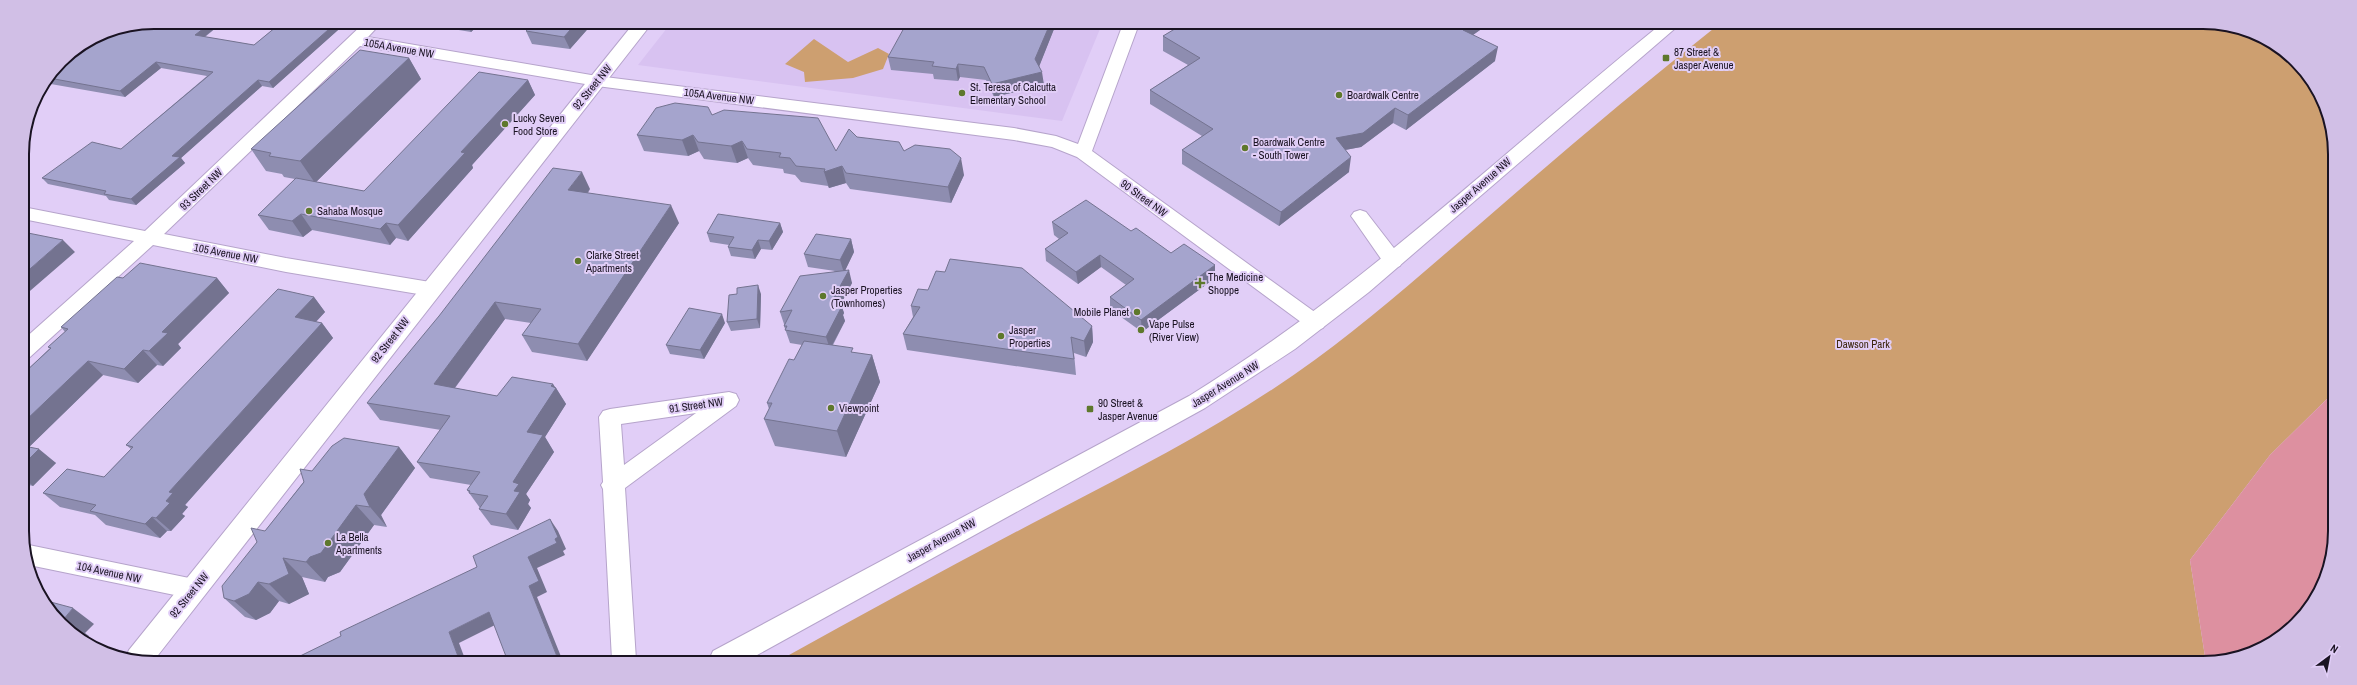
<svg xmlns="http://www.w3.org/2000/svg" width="2357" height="685" font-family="'Archivo Narrow',sans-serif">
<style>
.built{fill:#d8c2f1}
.green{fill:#cd9f70}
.water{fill:#dd90a0}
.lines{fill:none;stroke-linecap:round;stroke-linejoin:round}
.street-casing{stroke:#b6a4cb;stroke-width:2}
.secondary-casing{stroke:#b6a4cb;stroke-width:2}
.street{fill:#fff;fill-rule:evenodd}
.secondary{fill:#fff;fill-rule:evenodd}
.wall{fill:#8e8db0}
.shaded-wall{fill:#747390}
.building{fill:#a5a4cd;stroke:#747390}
.poi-dot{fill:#5e782c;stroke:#e1cef7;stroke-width:1.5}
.labels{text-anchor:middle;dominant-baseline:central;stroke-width:4;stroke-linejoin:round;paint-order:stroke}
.street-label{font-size:11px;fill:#1a1322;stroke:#e1cef7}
.poi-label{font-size:11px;fill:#1a1322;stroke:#e1cef7;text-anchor:start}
.park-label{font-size:11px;fill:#3c260d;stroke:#e1cef7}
.rim{fill:none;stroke:#1a1322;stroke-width:2}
</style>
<rect width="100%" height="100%" fill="#e1cef7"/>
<path class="built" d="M 671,23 L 1102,24 L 1062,121 L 638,65 Z"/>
<path class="green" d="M 1718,25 L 2237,26 L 2269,40 L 2302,67 L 2332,129 L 2331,395 L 2270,455 L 2190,560 L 2206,663 L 780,660 C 863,614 947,568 1031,524 C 1121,477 1212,432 1295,374 C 1360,329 1420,275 1481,223 C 1559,155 1637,89 1718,25 Z
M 814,39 L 848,62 L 878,48 L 889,54 L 883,69 L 853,78 L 805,82 L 804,72 L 785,64 Z"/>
<path class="water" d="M 2331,395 L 2331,565 L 2313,604 L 2290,630 L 2253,653 L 2206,663 L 2190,560 L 2270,455 Z"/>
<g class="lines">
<defs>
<path id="street" d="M 365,22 L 382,22 L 368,37 L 597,76 L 1014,128 L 1056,136 L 1078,144 L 1123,24 L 1139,24 L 1092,151 L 1323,318 L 1326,323 L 1323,328 L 1316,330 L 1309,328 L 1077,157 L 1052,147 L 1014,140 L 597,86 L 360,46 L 164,234 L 286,258 L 430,282 L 437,284 L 440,289 L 437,294 L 430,296 L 286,272 L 153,245 L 30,357 L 23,360 L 23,340 L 134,241 L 23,219 L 23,207 L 145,231 Z
M 1360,210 L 1366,212 L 1400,256 L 1402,261 L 1400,266 L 1393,268 L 1386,266 L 1354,220 L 1351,216 L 1354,212 Z
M 729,392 L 736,394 L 739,400 L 736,406 L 625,488 L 636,660 L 612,660 L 603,489 L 601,485 L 603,482 L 599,417 L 603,411 L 610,409 ZM 696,413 L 624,465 L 621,424 Z
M 24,544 L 194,579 L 202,582 L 206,589 L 202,596 L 194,599 L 29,565 L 25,556 Z"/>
<path id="secondary" d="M 634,23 L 652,23 L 155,659 L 125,659 L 129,650 Z
M 1660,25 L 1679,25 L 1369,292 L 1295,349 L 1205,408 L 748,660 L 709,660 L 713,651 L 1189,396 C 1360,291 1504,151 1660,25 Z"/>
</defs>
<use href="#street" class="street-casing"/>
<use href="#secondary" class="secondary-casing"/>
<use href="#street" class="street"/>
<use href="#secondary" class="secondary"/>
</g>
<path class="wall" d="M 162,22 L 223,22 L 205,37 L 254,45 L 282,22 L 347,22 L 273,88 L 262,86 L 181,158 L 185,163 L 136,205 L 109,200 L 106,196 L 48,184 L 42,178 L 121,149 L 207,76 L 161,68 L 125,97 L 45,83 L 61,61 L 154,28 Z
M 426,23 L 481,23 L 471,32 L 428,25 Z
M 534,23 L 593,23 L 570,49 L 532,44 L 526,31 Z
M 916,24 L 1056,24 L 1039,66 L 1044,85 L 994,97 L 986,80 L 960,77 L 958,81 L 934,79 L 933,74 L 891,70 L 888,57 L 913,29 Z
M 1180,24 L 1487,25 L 1473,35 L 1495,61 L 1406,130 L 1393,123 L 1361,147 L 1345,150 L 1349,172 L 1279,226 L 1182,164 L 1182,150 L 1202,136 L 1150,104 L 1150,90 L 1188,65 L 1163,51 L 1163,36 L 1180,26 Z
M 409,58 L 421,79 L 316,182 L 364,191 L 528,80 L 535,95 L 472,165 L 473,168 L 408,241 L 396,238 L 390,245 L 312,230 L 303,237 L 269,230 L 258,215 L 295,179 L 284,177 L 282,174 L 266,171 L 251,149 Z
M 712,115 L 836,151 L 857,137 L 904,151 L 964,175 L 951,203 L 850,189 L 846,183 L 829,188 L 828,186 L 801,182 L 795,175 L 784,173 L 783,169 L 753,165 L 748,158 L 737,163 L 704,159 L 699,151 L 688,156 L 644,151 L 637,135 Z
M 590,189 L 588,193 L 679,223 L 587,361 L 532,352 L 522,335 L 531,323 L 505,319 L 455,388 L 497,396 L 553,384 L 555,387 L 556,388 L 566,404 L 545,437 L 554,452 L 526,494 L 530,500 L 528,504 L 531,508 L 518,530 L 491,525 L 479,509 L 480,508 L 467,490 L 471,485 L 430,478 L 417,462 L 441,430 L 380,420 L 367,403 Z
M 1052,222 L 1131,231 L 1171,253 L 1215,278 L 1142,332 L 1110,309 L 1110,297 L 1126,285 L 1101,267 L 1078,284 L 1046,261 L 1045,249 L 1059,239 L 1054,235 Z
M 780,223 L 783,232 L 772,250 L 761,249 L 755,259 L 731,256 L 728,247 L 729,245 L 710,242 L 707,233 Z
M 851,239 L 854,252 L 845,270 L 852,283 L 841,304 L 844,313 L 843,315 L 845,321 L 833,345 L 855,353 L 872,355 L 880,382 L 846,457 L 775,446 L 764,419 L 769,409 L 767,403 L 794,360 L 802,345 L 790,343 L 784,326 L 784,324 L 780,312 L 835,271 L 808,267 L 804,254 Z
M 123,278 L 217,278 L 229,293 L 178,344 L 181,348 L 163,366 L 157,365 L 138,383 L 103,375 L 29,447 L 56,463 L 33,486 L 24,484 L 24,373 L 50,348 L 48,347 L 65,332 L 61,327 Z
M 737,294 L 761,294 L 760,328 L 731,331 L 727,322 Z
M 314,297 L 325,312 L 316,322 L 322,323 L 333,338 L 185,505 L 188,507 L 182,514 L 185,516 L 171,531 L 167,531 L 160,538 L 106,525 L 95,515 L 60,507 L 43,493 L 104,477 L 131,449 L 126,445 Z
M 911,306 L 1092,326 L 1093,342 L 1086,357 L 1074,353 L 1076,375 L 907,350 L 903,334 L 913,317 Z
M 725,323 L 704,359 L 670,354 L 666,345 Z
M 399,447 L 415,468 L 381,515 L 387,527 L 374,525 L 340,572 L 328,577 L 325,582 L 302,577 L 309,594 L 289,604 L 279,601 L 270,613 L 256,620 L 245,617 L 224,598 L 265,531 L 312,471 Z"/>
<path class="shaded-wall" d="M 212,22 L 223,22 L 199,41 L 195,35 Z
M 337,22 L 347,22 L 273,88 L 269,82 Z
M 466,23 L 481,23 L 471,32 Z
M 576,23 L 593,23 L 570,49 L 564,37 Z
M 1050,24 L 1056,24 L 1037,72 L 1035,59 Z
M 1470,25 L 1487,25 L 1460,44 L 1463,30 Z
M 1498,47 L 1495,61 L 1406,130 L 1408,115 Z
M 409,58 L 421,79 L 315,183 L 300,161 Z
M 156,62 L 161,68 L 125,97 L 120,91 Z
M 958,64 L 960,77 L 958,81 L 956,69 Z
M 1042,72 L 1044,85 L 994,97 L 992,84 Z
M 258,80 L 262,86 L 181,158 L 185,163 L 136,205 L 131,199 L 172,156 Z
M 528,80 L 535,95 L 472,165 L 473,168 L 408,241 L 398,225 L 461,152 Z
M 1395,108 L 1393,123 L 1361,147 L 1334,152 L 1336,138 Z
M 693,135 L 699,151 L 688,156 L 682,140 Z
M 742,141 L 748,158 L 737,163 L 731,146 Z
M 1351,157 L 1349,172 L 1279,226 L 1281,212 Z
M 961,158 L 964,175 L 951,203 L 948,187 Z
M 842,166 L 846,183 L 829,188 L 824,172 Z
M 582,172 L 590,189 L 577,207 L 568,190 Z
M 671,205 L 679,223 L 587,361 L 578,344 Z
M 301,214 L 312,230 L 303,237 L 292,221 Z
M 386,223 L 396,238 L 390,245 L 380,229 Z
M 780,223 L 783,232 L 772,250 L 769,241 Z
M 851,239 L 854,252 L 844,273 L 840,260 Z
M 63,240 L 75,252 L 23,297 L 23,275 Z
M 758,240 L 761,249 L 755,259 L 752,250 Z
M 1100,255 L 1101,267 L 1078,284 L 1076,272 Z
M 1215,265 L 1215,278 L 1142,332 L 1141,320 Z
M 849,270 L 852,283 L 841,304 L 844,313 L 843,315 L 845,321 L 830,349 L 826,337 L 833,299 Z
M 217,278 L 229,293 L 178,344 L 181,348 L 163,366 L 149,351 L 162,332 Z
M 758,285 L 761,294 L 760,328 L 757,319 Z
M 314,297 L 325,312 L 306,332 L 295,317 Z
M 495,302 L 505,319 L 445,401 L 434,384 Z
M 722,314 L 725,323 L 704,359 L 700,350 Z
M 322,323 L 333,338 L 185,505 L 188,507 L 182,514 L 185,516 L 171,531 L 156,518 L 169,492 Z
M 1092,326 L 1093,342 L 1086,357 L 1084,341 Z
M 143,350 L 157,365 L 138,383 L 124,369 Z
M 872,355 L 880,382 L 846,457 L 837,431 Z
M 88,361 L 103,375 L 24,452 L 24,422 Z
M 553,384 L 556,389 L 556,388 L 566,404 L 545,437 L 554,452 L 526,494 L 530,500 L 528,504 L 531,508 L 518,530 L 506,514 L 514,491 L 513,482 L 527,432 Z
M 399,447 L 415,468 L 381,515 L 387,527 L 370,507 L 364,494 Z
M 39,449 L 56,463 L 33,486 L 24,478 L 24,464 Z
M 356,505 L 374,525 L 340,572 L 328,577 L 325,582 L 306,562 Z
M 152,517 L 167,531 L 160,538 L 145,524 Z
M 550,519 L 558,531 L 566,549 L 563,551 L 565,555 L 537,568 L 547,592 L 537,597 L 562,659 L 558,659 L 529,586 L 528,557 L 555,539 Z
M 283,558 L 302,577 L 309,594 L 289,604 L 269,584 Z
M 258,582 L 279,601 L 270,613 L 256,620 L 234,601 Z
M 73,608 L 94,624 L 85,633 L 89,636 L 84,642 L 64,626 L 63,620 Z
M 489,612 L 499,623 L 459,643 L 465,659 L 459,659 L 449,632 Z"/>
<path class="building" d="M 162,22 L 212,22 L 195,35 L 254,45 L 282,22 L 337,22 L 269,82 L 258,80 L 172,156 L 180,157 L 131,199 L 104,194 L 106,191 L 42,178 L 92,142 L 121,149 L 213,72 L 156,62 L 120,91 L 49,78 L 61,61 L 104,32 L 137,25 L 154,28 Z
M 534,23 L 576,23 L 564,37 L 526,31 Z
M 916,24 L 1050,24 L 1035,59 L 1042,72 L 992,84 L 984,67 L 958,64 L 956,69 L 932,66 L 934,62 L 888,57 L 904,28 L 913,29 Z
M 1183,24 L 1470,25 L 1463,30 L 1498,47 L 1408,115 L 1395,108 L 1363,133 L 1336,138 L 1351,157 L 1281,212 L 1182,150 L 1213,129 L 1150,90 L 1200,58 L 1163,36 Z
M 360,50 L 409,58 L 300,161 L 269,156 L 271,153 L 251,149 Z
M 479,72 L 528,80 L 461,152 L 465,153 L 398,225 L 386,223 L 380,229 L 301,214 L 292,221 L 258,215 L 296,178 L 364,191 Z
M 675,103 L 708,107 L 712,115 L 724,110 L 818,118 L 836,151 L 849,129 L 857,137 L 899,142 L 904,151 L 915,145 L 950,149 L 961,158 L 948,187 L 846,173 L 842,166 L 824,172 L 825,169 L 796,166 L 790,158 L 779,157 L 781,153 L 747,149 L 742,141 L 731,146 L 698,142 L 693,135 L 682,140 L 637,135 L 656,108 Z
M 553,168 L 582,172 L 568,190 L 671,205 L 578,344 L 522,335 L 541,309 L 495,302 L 434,384 L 497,396 L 512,377 L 553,384 L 551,386 L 556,388 L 527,432 L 543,435 L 513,482 L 519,484 L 514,491 L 520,492 L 506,514 L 479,509 L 488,496 L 469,493 L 470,491 L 467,490 L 480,472 L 417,462 L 450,416 L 367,403 L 439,316 Z
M 1086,200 L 1131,231 L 1136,228 L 1171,253 L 1184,244 L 1215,265 L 1141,320 L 1110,297 L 1134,279 L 1100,255 L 1076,272 L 1045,249 L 1068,233 L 1052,222 Z
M 718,214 L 780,223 L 769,241 L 758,240 L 752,250 L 728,247 L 734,237 L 707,233 Z
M 23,232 L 63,240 L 23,275 Z
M 816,234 L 851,239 L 840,260 L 804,254 Z
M 950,259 L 1022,268 L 1092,326 L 1084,341 L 1071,337 L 1074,359 L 903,334 L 920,307 L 911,306 L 918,289 L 928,290 L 936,271 L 945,272 Z
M 140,263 L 217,278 L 162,332 L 168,333 L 149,351 L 143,350 L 124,369 L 88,361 L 24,422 L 24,373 L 51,348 L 48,347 L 68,329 L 61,327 L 117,277 L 123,278 Z
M 849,270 L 833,299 L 840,300 L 837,307 L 841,308 L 826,337 L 785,330 L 787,326 L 784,326 L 792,310 L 780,312 L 800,276 Z
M 758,285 L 757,319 L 727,322 L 729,295 L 737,294 L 737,288 Z
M 278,289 L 314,297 L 295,317 L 322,323 L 169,492 L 173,493 L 166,501 L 170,503 L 156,518 L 152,517 L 145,524 L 90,511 L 96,505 L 43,493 L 67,469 L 104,477 L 133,447 L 126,445 Z
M 689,308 L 722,314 L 700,350 L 666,345 Z
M 804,341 L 853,348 L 851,352 L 872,355 L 837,431 L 764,419 L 772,403 L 767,403 L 789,359 L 794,360 Z
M 344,438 L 399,447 L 364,494 L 370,507 L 356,505 L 321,553 L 310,557 L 306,562 L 283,558 L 289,574 L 269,584 L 258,582 L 249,594 L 234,601 L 224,598 L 222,586 L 257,542 L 251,528 L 265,531 L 304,482 L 300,469 L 312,471 L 332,446 Z
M 24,446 L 39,449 L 24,464 Z
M 550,519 L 558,537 L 555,539 L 557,543 L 528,557 L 539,581 L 529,586 L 558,659 L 507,659 L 489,612 L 449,632 L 459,659 L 294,659 L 341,636 L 340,632 L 477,567 L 473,556 Z
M 47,601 L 73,608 L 63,620 L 68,621 L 64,626 L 55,618 Z"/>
<g class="poi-dot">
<rect x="1662" y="54" width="8" height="8" rx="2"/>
<circle cx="962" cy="93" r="4"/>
<circle cx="1339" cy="95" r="4"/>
<circle cx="505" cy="124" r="4"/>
<circle cx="1245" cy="148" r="4"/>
<circle cx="309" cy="211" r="4"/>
<circle cx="578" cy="261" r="4"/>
<path d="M1198 277h4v4h4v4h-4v4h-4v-4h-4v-4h4z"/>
<circle cx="823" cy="296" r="4"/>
<circle cx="1137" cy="312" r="4"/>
<circle cx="1141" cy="330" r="4"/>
<circle cx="1001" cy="336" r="4"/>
<circle cx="831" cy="408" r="4"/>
<rect x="1086" y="405" width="8" height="8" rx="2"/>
<circle cx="328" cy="543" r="4"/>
</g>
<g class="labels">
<g class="street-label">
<text transform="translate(399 48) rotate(10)">105A Avenue NW</text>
<text transform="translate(592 87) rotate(-51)">92 Street NW</text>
<text transform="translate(719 96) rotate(7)">105A Avenue NW</text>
<text transform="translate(1480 185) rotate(-41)">Jasper Avenue NW</text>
<text transform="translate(201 189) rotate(-44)">93 Street NW</text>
<text transform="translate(1144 198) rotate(36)">90 Street NW</text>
<text transform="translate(226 253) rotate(11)">105 Avenue NW</text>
<text transform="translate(390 340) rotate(-52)">92 Street NW</text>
<text transform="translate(1225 384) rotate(-32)">Jasper Avenue NW</text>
<text transform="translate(696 405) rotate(-8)">91 Street NW</text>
<text transform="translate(941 540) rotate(-29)">Jasper Avenue NW</text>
<text transform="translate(109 572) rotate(12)">104 Avenue NW</text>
<text transform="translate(189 595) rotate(-51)">92 Street NW</text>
</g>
<g class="poi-label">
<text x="1674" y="52">87 Street &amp;<tspan x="1674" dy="13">Jasper Avenue</tspan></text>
<text x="970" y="87">St. Teresa of Calcutta<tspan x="970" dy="13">Elementary School</tspan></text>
<text x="1347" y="95">Boardwalk Centre</text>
<text x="513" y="118">Lucky Seven<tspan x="513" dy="13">Food Store</tspan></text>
<text x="1253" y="142">Boardwalk Centre<tspan x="1253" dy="13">- South Tower</tspan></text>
<text x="317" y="211">Sahaba Mosque</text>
<text x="586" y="255">Clarke Street<tspan x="586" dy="13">Apartments</tspan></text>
<text x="1208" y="277">The Medicine<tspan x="1208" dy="13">Shoppe</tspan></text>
<text x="831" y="290">Jasper Properties<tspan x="831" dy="13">(Townhomes)</tspan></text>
<text x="1129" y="312" text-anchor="end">Mobile Planet</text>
<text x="1149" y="324">Vape Pulse<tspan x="1149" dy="13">(River View)</tspan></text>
<text x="1009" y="330">Jasper<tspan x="1009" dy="13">Properties</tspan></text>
<text x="1098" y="403">90 Street &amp;<tspan x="1098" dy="13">Jasper Avenue</tspan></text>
<text x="839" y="408">Viewpoint</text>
<text x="336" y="537">La Bella<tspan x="336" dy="13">Apartments</tspan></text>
</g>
<g class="park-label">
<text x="1863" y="344">Dawson Park</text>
</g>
</g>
<path d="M0 0H2357V685H0ZM154 29H2203A125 125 0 0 1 2328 154V531A125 125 0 0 1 2203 656H154A125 125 0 0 1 29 531V154A125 125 0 0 1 154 29Z" fill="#d1bfe6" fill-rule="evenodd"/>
<path class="rim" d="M154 29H2203A125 125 0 0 1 2328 154V531A125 125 0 0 1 2203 656H154A125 125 0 0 1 29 531V154A125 125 0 0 1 154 29Z"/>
<g transform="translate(2329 657) rotate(32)" stroke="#e1cef7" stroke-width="3" paint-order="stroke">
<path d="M0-3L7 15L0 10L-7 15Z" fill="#1a1322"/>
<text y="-6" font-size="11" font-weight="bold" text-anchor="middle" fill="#1a1322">N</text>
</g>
</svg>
